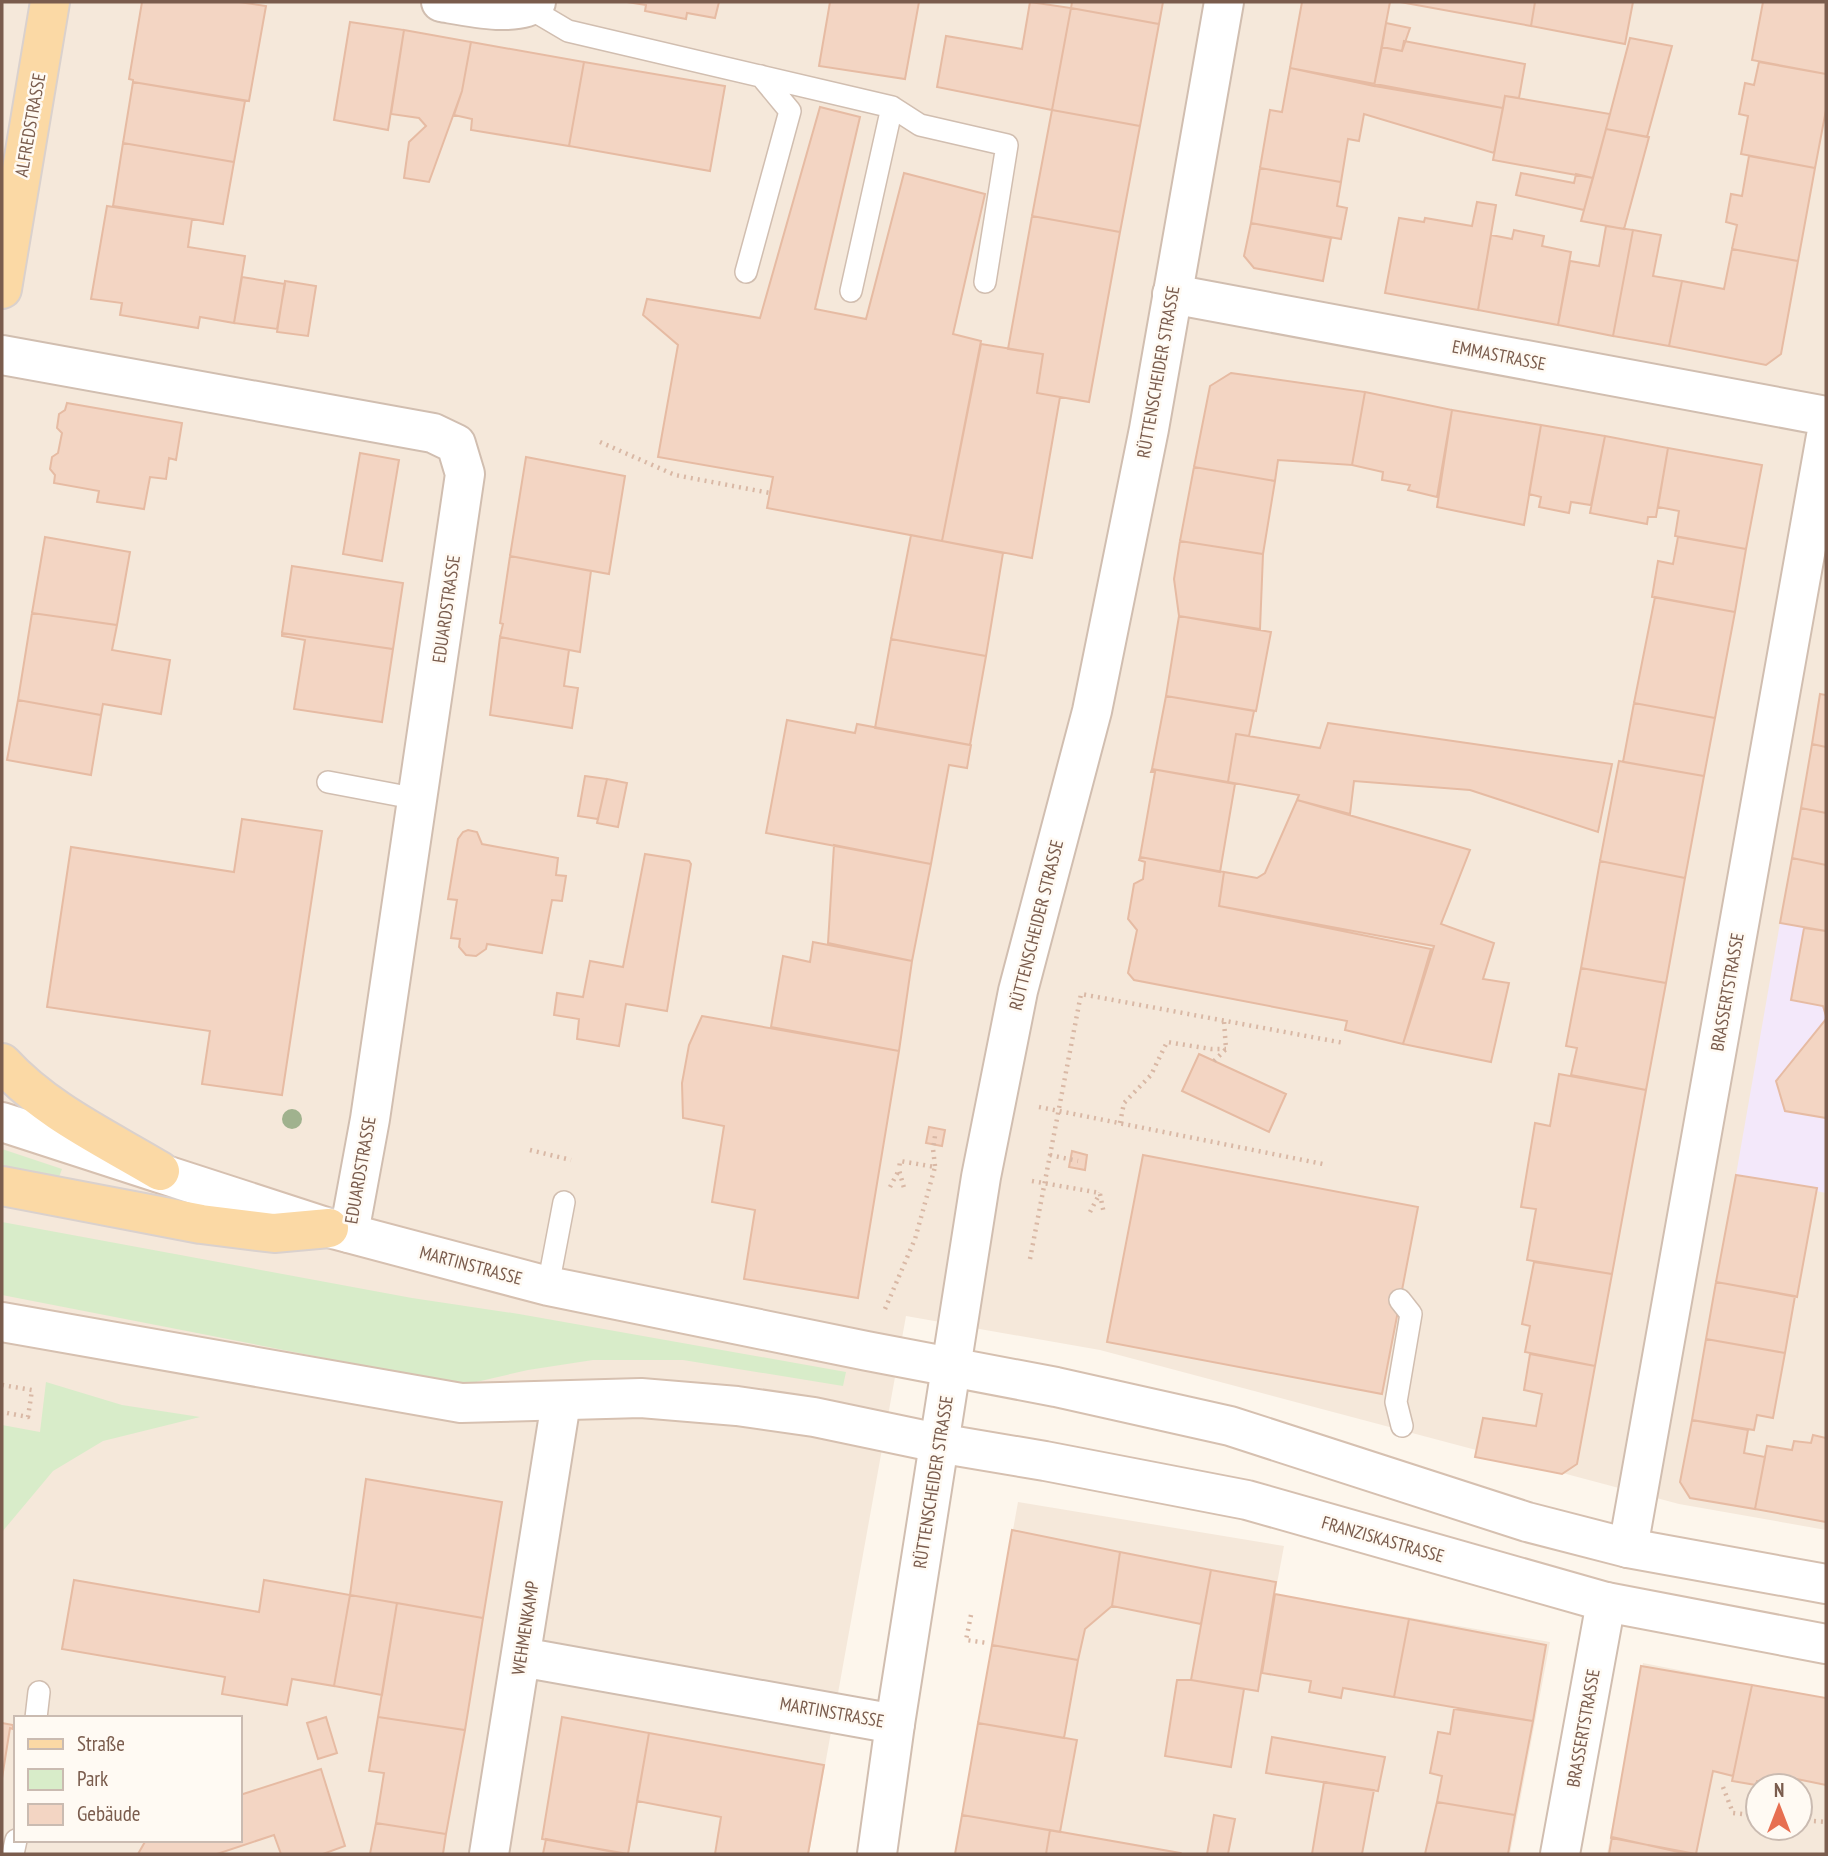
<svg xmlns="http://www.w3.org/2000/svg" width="1828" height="1856" font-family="'PT Sans Narrow',sans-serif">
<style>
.residential{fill:#f5e8da;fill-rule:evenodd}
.education{fill:#f3e8fa}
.green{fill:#d8ecc9}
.building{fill:#f3d5c3;stroke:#e6bba3;stroke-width:2}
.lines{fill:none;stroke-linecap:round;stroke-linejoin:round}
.service-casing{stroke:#d1beb0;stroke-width:24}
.minor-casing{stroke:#d1beb0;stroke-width:42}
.tertiary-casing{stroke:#d1beb0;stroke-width:42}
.secondary-casing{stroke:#d6c0b0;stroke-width:42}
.primary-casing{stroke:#dad1cd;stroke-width:42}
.path{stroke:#d9b8a5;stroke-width:4.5;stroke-dasharray:2 5;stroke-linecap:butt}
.service{stroke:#fff;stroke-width:21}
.minor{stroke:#fff;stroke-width:38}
.tertiary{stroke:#fff;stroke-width:38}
.secondary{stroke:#fff;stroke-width:38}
.primary{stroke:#fbd9a5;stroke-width:38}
.tree{fill:#a0b28e}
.labels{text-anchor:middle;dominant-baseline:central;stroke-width:5;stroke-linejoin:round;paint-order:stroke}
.street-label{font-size:18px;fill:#7a5c4d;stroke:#fffaf3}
</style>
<rect width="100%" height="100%" fill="#fdf6ec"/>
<path class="residential" d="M 2,2 L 1826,2 L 1826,1530 L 1679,1504 L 1100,1350 L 906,1316 L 809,1854 L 2,1854 ZM 16,1718 L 240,1718 L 240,1840 L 16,1840 Z
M 1018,1502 L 1284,1546 L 1275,1594 L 1550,1642 L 1510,1854 L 955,1854 Z
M 1643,1663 L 1826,1699 L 1826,1854 L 1607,1854 ZM 1758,1786 L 1800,1786 L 1800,1828 L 1758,1828 Z"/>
<path class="education" d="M 1780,923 L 1826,930 L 1826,1193 L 1816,1191 L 1816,1188 L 1736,1175 Z"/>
<path class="green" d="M 2,1149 L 62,1169 L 59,1177 L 2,1165 Z
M 2,1222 L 412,1298 L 519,1314 L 846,1372 L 843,1386 L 683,1360 L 593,1360 L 528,1370 L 463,1385 L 2,1295 Z
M 46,1382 L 122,1405 L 200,1417 L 103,1441 L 53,1471 L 2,1532 L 2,1425 L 40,1432 Z"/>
<path class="building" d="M 142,2 L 239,2 L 266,6 L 249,101 L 133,82 L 133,80 L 129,79 Z
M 627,2 L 719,2 L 715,18 L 687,13 L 686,19 L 645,11 L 646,5 Z
M 830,2 L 919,2 L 905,79 L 819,66 Z
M 1030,2 L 1071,8 L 1052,110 L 937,87 L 946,36 L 1022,49 Z
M 1072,2 L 1163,2 L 1159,24 L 1071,8 Z
M 1302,2 L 1390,2 L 1374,86 L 1290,68 Z
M 1400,2 L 1535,2 L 1531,26 Z
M 1535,2 L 1633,2 L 1625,44 L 1531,26 Z
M 1763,2 L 1826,2 L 1826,74 L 1752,60 Z
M 1071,8 L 1159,24 L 1140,126 L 1052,110 Z
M 350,22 L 404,30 L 388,130 L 334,120 Z
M 1386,23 L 1410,28 L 1402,51 L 1382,47 Z
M 404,30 L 471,42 L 462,91 L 429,182 L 404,178 L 409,142 L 426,126 L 419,118 L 391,114 Z
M 1630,38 L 1672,46 L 1647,137 L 1606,129 Z
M 1404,41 L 1525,64 L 1519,98 L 1505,96 L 1503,108 L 1374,86 L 1382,47 L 1402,51 Z
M 471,42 L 584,62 L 569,146 L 471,130 L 472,119 L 454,115 L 462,91 Z
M 584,62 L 725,86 L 710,171 L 569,146 Z
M 1759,62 L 1826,74 L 1826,110 L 1815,168 L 1741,154 L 1748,116 L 1739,114 L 1745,83 L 1754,85 Z
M 1290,68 L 1503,108 L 1494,153 L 1364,114 L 1359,141 L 1348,139 L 1341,182 L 1260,168 L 1270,110 L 1282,112 Z
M 133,82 L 245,101 L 234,162 L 123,143 Z
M 1505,96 L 1610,114 L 1593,178 L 1493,160 Z
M 820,107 L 860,117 L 815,309 L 866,319 L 904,173 L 985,194 L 953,334 L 981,341 L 942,541 L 767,508 L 773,477 L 658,457 L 678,345 L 643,315 L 647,299 L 760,318 Z
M 1052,110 L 1140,126 L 1120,232 L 1032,216 Z
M 1606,129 L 1649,137 L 1624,229 L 1581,221 Z
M 123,143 L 234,162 L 223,224 L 113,206 Z
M 1749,156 L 1815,168 L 1798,261 L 1732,249 L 1737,225 L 1726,222 L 1731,194 L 1742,196 Z
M 1260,168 L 1341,182 L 1337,206 L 1347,208 L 1341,239 L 1251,223 Z
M 1521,173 L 1574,183 L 1576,174 L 1593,178 L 1584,210 L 1516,195 Z
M 1477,202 L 1496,205 L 1478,310 L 1385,293 L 1399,218 L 1424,222 L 1425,218 L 1472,226 Z
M 107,206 L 192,219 L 188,247 L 245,256 L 234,323 L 200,317 L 198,328 L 120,315 L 122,303 L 91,299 Z
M 1032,216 L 1120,232 L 1089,402 L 1037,393 L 1043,354 L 1008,349 Z
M 1251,223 L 1331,238 L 1323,281 L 1254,268 L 1244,256 Z
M 1606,226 L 1633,230 L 1613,336 L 1558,325 L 1570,261 L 1599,266 Z
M 1514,230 L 1544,236 L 1542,246 L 1571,252 L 1558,325 L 1478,310 L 1491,235 L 1512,239 Z
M 1633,230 L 1661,235 L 1653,276 L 1682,281 L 1669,346 L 1613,336 Z
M 1732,249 L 1798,261 L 1781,354 L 1766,365 L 1669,346 L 1682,281 L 1724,289 Z
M 242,277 L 285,284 L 277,329 L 234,323 Z
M 285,281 L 316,286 L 308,336 L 277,332 Z
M 981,344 L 1043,354 L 1037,393 L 1060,397 L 1032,558 L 942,541 Z
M 1231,373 L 1365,392 L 1352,465 L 1278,460 L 1275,481 L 1194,467 L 1210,386 Z
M 1365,392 L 1452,410 L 1437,497 L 1408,490 L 1410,485 L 1382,480 L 1383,472 L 1352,465 Z
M 67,403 L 182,423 L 176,460 L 169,458 L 166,479 L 150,477 L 144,509 L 97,502 L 99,491 L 54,483 L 55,475 L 50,469 L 52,457 L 58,453 L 62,433 L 57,428 L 59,414 L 65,410 Z
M 1452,410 L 1541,425 L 1524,525 L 1437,507 Z
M 1541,425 L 1605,436 L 1591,505 L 1571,502 L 1569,513 L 1539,507 L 1541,497 L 1529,494 Z
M 1605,436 L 1668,448 L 1656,517 L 1648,517 L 1647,524 L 1590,513 Z
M 1668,448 L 1762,465 L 1746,549 L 1675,536 L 1679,511 L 1658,507 Z
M 360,453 L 399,460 L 382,561 L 343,554 Z
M 526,457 L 625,476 L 609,574 L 510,556 Z
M 1194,467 L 1275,481 L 1263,554 L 1180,541 Z
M 911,535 L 1003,553 L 986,656 L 891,639 Z
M 45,537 L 130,552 L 117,625 L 32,613 Z
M 1678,537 L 1746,549 L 1735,612 L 1652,597 L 1658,561 L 1673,564 Z
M 1180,541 L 1263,554 L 1260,629 L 1179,616 L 1174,579 Z
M 510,556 L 591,571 L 580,652 L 500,637 L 503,624 L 500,623 Z
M 292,566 L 403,583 L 393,649 L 282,633 Z
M 1655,597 L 1735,612 L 1715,718 L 1634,703 Z
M 32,613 L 117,625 L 112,650 L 170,660 L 161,714 L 103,704 L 101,715 L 18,700 Z
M 1179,616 L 1271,632 L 1256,711 L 1166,696 Z
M 282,633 L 393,649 L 382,722 L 294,709 L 305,640 L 282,636 Z
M 500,637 L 569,650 L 564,686 L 578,688 L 572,728 L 490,715 Z
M 891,639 L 986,656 L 970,745 L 875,728 Z
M 1820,694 L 1826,695 L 1826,747 L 1812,744 Z
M 1166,696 L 1254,711 L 1249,736 L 1236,734 L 1228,782 L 1152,769 Z
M 18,700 L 101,715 L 91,775 L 7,760 Z
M 1634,703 L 1715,718 L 1704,776 L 1623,762 Z
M 787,720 L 855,733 L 857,724 L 971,745 L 967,768 L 949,765 L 931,864 L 766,833 Z
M 1328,723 L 1612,764 L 1598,832 L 1470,790 L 1354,781 L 1350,814 L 1297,800 L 1299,795 L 1228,782 L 1236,734 L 1320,748 Z
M 1812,744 L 1826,747 L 1826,813 L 1801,808 Z
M 1619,761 L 1704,776 L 1685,878 L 1600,861 Z
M 1152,769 L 1235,784 L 1220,872 L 1140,857 L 1155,772 L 1151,772 Z
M 585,776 L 607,779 L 598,819 L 578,816 Z
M 607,779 L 627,783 L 618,827 L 597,823 Z
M 1297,800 L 1470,850 L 1441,924 L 1494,943 L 1483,979 L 1509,983 L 1491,1062 L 1403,1044 L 1434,946 L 1219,906 L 1224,872 L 1257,878 L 1265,873 Z
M 1801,808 L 1826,813 L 1826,865 L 1792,858 Z
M 242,819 L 322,831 L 282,1095 L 202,1084 L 210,1031 L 47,1007 L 71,847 L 234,872 Z
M 468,830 L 477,832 L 482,844 L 558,858 L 556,875 L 566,876 L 562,901 L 552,900 L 542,953 L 487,944 L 486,949 L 476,956 L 466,955 L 459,947 L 460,939 L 451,938 L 457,900 L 448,899 L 458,839 L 463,832 Z
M 834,845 L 931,864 L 912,961 L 828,943 Z
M 645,854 L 689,861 L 691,864 L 667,1011 L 626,1004 L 619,1046 L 577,1039 L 579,1019 L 554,1015 L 557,993 L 583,997 L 590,961 L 623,967 Z
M 1140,857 L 1224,872 L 1219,906 L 1431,949 L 1403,1044 L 1345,1030 L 1347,1021 L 1134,980 L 1128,973 L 1137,930 L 1128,919 L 1134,884 L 1143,879 L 1145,862 L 1139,860 Z
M 1792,858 L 1826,865 L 1826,931 L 1780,923 Z
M 1600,861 L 1685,878 L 1666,983 L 1581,968 Z
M 1804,928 L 1826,931 L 1826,1016 L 1823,1006 L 1791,1000 Z
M 813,942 L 912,961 L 899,1051 L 771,1027 L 783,956 L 810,962 Z
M 1581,968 L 1666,983 L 1646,1090 L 1571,1075 L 1577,1048 L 1566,1046 Z
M 702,1016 L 899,1051 L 858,1298 L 744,1279 L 755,1210 L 712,1202 L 724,1126 L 683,1118 L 682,1083 L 689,1045 Z
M 1826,1019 L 1826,1118 L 1785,1111 L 1776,1081 Z
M 1199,1054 L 1286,1094 L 1269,1132 L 1182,1091 Z
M 1559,1074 L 1646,1090 L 1612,1274 L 1527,1260 L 1536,1209 L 1521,1207 L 1535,1123 L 1550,1126 Z
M 929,1127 L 945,1130 L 942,1146 L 926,1143 Z
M 1072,1151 L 1087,1155 L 1085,1170 L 1069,1167 Z
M 1143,1155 L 1418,1207 L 1382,1394 L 1107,1342 Z
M 1736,1175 L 1817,1188 L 1797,1297 L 1716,1282 Z
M 1534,1262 L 1612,1274 L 1595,1366 L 1525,1352 L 1530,1326 L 1522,1324 Z
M 1716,1282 L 1795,1296 L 1785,1353 L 1706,1339 Z
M 1706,1339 L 1785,1353 L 1773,1418 L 1757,1415 L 1754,1430 L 1692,1420 Z
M 1530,1354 L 1595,1366 L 1577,1464 L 1562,1474 L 1475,1457 L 1483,1418 L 1536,1426 L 1542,1394 L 1524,1390 Z
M 1692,1420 L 1748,1430 L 1744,1453 L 1765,1457 L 1755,1509 L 1690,1498 L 1680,1482 Z
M 1813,1435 L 1826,1438 L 1826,1522 L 1755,1509 L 1767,1446 L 1792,1450 L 1794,1441 L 1811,1443 Z
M 366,1479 L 502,1502 L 483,1618 L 350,1595 Z
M 1012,1530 L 1120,1552 L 1112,1606 L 1085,1629 L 1078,1660 L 992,1645 Z
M 1120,1552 L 1211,1570 L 1201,1624 L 1112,1606 Z
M 1211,1570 L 1276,1582 L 1258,1691 L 1191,1680 Z
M 74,1580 L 259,1612 L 264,1580 L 350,1595 L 334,1686 L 292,1679 L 287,1705 L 222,1694 L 225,1677 L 62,1649 Z
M 1275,1594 L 1409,1619 L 1394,1697 L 1343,1688 L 1341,1698 L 1309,1692 L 1311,1681 L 1262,1673 Z
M 350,1595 L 397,1603 L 382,1695 L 334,1686 Z
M 397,1603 L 483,1618 L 465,1730 L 378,1717 Z
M 1409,1619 L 1546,1645 L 1533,1721 L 1394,1697 Z
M 992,1645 L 1078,1660 L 1064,1738 L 978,1723 Z
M 1641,1666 L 1752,1685 L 1733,1776 L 1713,1771 L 1696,1854 L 1611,1838 Z
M 1177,1680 L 1191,1680 L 1244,1689 L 1231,1767 L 1165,1756 Z
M 1752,1685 L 1826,1698 L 1826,1785 L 1787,1777 L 1786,1785 L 1757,1781 L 1756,1785 L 1732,1781 Z
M 1454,1709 L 1533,1721 L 1515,1815 L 1437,1802 L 1442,1776 L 1430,1773 L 1438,1732 L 1450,1734 Z
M 326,1717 L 337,1753 L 318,1759 L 307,1723 Z
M 378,1717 L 465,1730 L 446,1834 L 376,1823 L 384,1773 L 369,1771 Z
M 562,1717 L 649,1733 L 628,1854 L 542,1839 Z
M 2,1723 L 13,1725 L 13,1729 L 10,1728 L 2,1778 Z
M 978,1723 L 1077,1740 L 1060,1832 L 962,1815 Z
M 649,1733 L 824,1765 L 808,1854 L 715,1854 L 721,1817 L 637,1801 Z
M 1272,1737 L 1385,1757 L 1378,1791 L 1266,1773 Z
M 321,1769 L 345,1846 L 323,1854 L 281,1854 L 274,1835 L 217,1854 L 138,1854 L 146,1840 L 240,1840 L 240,1795 Z
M 1324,1782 L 1374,1790 L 1362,1854 L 1312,1854 Z
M 1437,1802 L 1515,1815 L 1508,1854 L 1425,1854 Z
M 962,1815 L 1050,1830 L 1046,1854 L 955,1854 Z
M 1214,1815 L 1235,1819 L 1228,1854 L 1207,1854 Z
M 376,1823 L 446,1834 L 443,1854 L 370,1854 Z
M 1050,1830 L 1180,1853 L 1179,1854 L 1046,1854 Z
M 1612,1837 L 1683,1853 L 1683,1854 L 1609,1854 Z
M 546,1839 L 624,1854 L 543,1854 Z"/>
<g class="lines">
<defs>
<path id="service" d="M 529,8 L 568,31 L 892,107 L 920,125 L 1007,145 L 985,282
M 746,272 L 790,111 L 761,76
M 851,291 L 892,107
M 328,782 L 418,799
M 548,1286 L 564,1202
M 1400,1300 L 1411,1314 L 1396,1402 L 1402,1426
M 36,1718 L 39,1692
M 13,1854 L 16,1840"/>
<path id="minor" d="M 441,2 C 465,6 517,18 536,2
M 1172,294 L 1826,416
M 2,355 L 433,433 L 456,444 L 465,474 L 370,1119 L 349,1233
M 1628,1548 L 1826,436
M 521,1657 L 895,1724
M 489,1854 L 561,1402
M 1560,1854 L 1606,1602"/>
<path id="tertiary" d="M 877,1854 L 895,1724 L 981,1177 L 1018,991 L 1092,711 L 1149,429 L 1224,2"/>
<path id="secondary" d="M 2,1122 L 329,1228 L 548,1286 L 867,1351 L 1056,1387 L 1230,1426 L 1527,1522 L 1628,1548 L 1826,1584
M 2,1322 L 461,1403 L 641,1398 L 737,1406 L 814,1417 L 938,1443 L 1045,1461 L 1247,1500 L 1606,1602 L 1826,1644"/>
<path id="primary" d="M 2,289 L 50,2
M 2,1063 C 46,1111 105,1138 160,1171
M 2,1186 L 201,1224 L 274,1233 L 329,1228"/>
</defs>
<use href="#service" class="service-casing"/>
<use href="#minor" class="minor-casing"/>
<use href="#tertiary" class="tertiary-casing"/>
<use href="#secondary" class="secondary-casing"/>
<use href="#primary" class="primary-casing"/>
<path class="path" d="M 600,442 L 675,475 L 770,493
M 1214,1061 L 1226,1049 L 1224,1021
M 1039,1107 L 1323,1164
M 1120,1123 L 1124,1103 L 1151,1075 L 1167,1042 L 1211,1049 L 1226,1049
M 530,1150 L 571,1160
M 1050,1155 L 1078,1161
M 935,1166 L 933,1149 L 935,1136
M 1032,1181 L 1100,1193
M 890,1187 L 899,1170 L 904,1188
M 1100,1194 L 1104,1214
M 1090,1212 L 1100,1193
M 1030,1259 L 1081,994 L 1344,1043
M 885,1309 L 915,1239 L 935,1167 L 900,1161 L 899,1170
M 2,1385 L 32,1390 L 28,1417 L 2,1412
M 971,1615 L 966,1640 L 987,1643
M 1723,1787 L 1733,1813 L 1758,1816
M 1800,1820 L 1826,1822"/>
<use href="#service" class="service"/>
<use href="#minor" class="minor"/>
<use href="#tertiary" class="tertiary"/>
<use href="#secondary" class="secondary"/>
<use href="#primary" class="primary"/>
</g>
<circle class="tree" cx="292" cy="1119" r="10"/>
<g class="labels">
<g class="street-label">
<text transform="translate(30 125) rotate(-80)">ALFREDSTRASSE</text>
<text transform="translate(1499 355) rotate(11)">EMMASTRASSE</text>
<text transform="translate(1158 372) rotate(-80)">RÜTTENSCHEIDER STRASSE</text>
<text transform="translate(446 609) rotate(-82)">EDUARDSTRASSE</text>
<text transform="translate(1036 925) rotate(-76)">RÜTTENSCHEIDER STRASSE</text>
<text transform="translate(1727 992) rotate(-80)">BRASSERTSTRASSE</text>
<text transform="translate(360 1170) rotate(-80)">EDUARDSTRASSE</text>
<text transform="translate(471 1265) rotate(15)">MARTINSTRASSE</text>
<text transform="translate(933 1482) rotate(-81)">RÜTTENSCHEIDER STRASSE</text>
<text transform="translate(1383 1539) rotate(16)">FRANZISKASTRASSE</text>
<text transform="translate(525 1628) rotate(-81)">WEHMENKAMP</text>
<text transform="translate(832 1712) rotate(10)">MARTINSTRASSE</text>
<text transform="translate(1583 1728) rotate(-80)">BRASSERTSTRASSE</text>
</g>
</g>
<rect width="1828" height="1856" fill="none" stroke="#7a5c4d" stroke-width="7"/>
<rect x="14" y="1716" width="228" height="126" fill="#fffaf3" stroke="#cabbb1" stroke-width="2"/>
<rect x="28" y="1739" width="35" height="10" fill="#fbd9a5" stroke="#cabbb1" stroke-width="2"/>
<text x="77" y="1751" font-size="21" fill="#7a5c4d">Straße</text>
<rect x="28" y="1769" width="35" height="21" fill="#d8ecc9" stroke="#cabbb1" stroke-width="2"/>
<text x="77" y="1786" font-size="21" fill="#7a5c4d">Park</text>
<rect x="28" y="1804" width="35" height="21" fill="#f3d5c3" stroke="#cabbb1" stroke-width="2"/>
<text x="77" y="1821" font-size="21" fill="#7a5c4d">Gebäude</text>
<g transform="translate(1779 1807)"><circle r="33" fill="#fffaf3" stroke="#cabbb1" stroke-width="2"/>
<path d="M0-5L12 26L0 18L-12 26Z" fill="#e76f51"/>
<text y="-10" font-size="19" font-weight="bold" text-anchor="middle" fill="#7a5c4d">N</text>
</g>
</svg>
